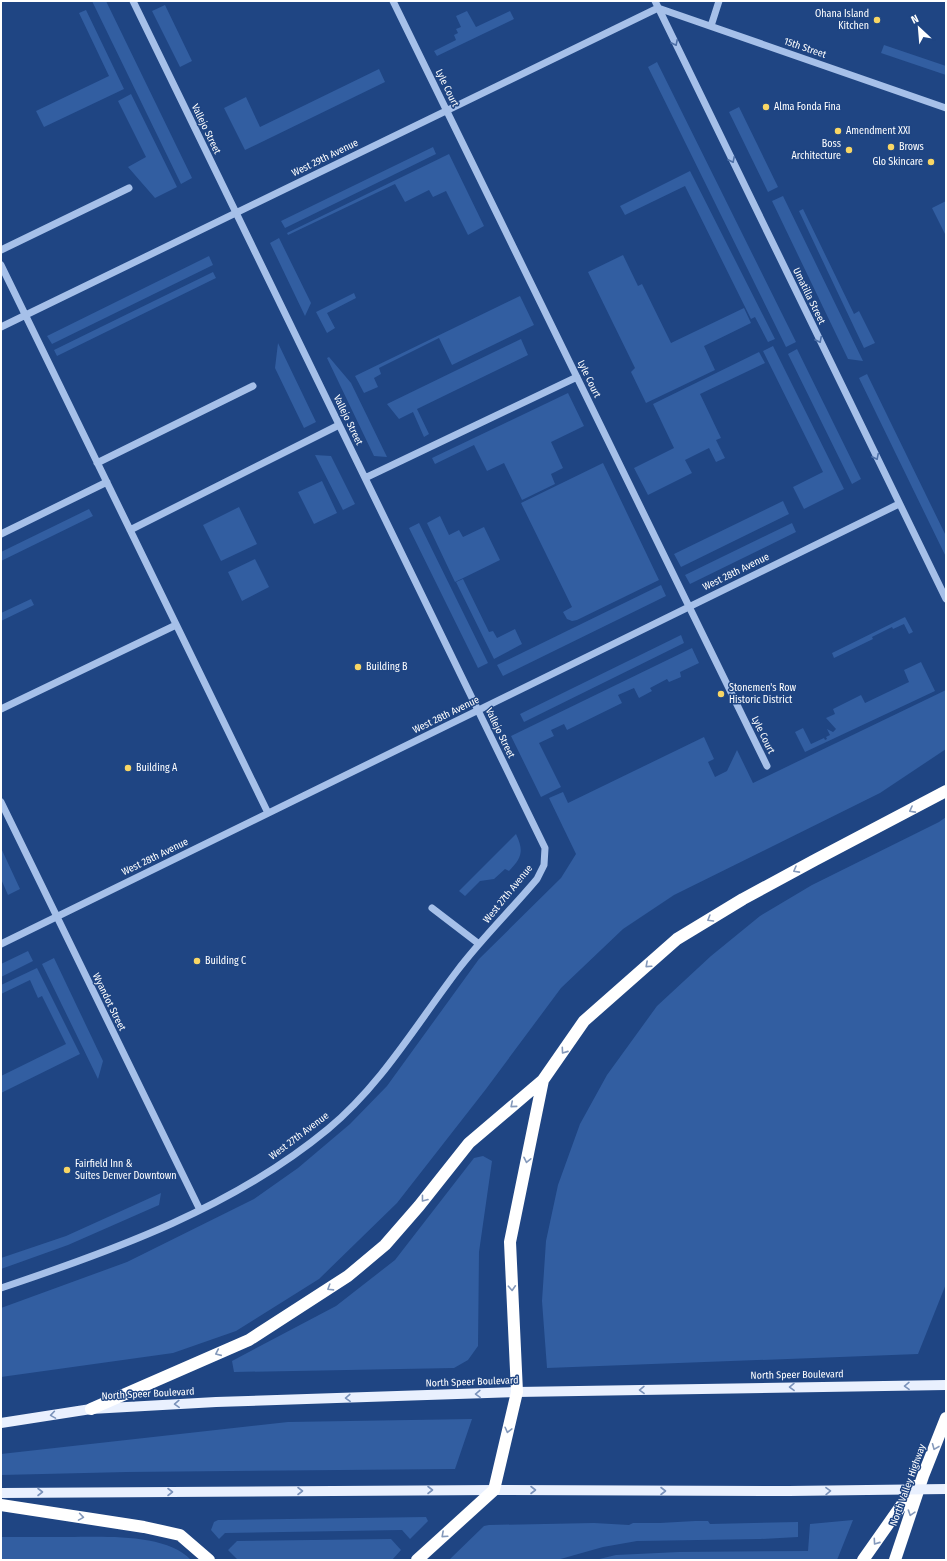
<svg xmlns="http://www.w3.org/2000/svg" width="947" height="1561" font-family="'Fira Sans Condensed',sans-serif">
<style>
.green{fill:#325ea1}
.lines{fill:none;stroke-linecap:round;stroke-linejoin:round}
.minor{stroke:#a6c0e9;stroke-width:7}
.major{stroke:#e9f0fe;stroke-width:10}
.highway{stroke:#fff;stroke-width:12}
.major-bridge{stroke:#e9f0fe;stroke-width:10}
.oneway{stroke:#4e70a7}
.oneway2{stroke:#8499bb}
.oneway3{stroke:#7a92ba}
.poi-dot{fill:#f8d665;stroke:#1f4583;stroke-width:1.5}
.labels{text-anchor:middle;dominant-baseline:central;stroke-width:3;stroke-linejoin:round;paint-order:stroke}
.poi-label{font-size:10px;fill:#fff;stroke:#1f4583;text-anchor:start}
.street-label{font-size:10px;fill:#fff;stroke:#1f4583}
</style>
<rect width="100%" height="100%" fill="#1f4583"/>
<path class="green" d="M 92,1 L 106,1 L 192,178 L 181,184 Z
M 165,5 L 192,61 L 180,67 L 152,11 Z
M 86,10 L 124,89 L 44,127 L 36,111 L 109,76 L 79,13 Z
M 467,11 L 476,27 L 510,11 L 514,19 L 437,56 L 434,51 L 456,40 L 454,35 L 458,33 L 456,29 L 461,27 L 456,16 Z
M 884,45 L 946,66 L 946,75 L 881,53 Z
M 657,62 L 796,342 L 786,347 L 648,67 Z
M 379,69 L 385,82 L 245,150 L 224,108 L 246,97 L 260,127 Z
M 131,94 L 177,187 L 155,198 L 128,167 L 146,157 L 118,101 Z
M 739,107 L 778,187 L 768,192 L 729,112 Z
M 433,147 L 436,154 L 285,228 L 281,221 Z
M 449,154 L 484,226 L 468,235 L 446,191 L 433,197 L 429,190 L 405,202 L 395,184 L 288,235 L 287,233 Z
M 690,171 L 775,339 L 768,342 L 755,317 L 751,319 L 685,186 L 625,215 L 620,206 Z
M 783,196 L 863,361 L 848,359 L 772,201 Z
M 946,201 L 946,236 L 932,208 Z
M 803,209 L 854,314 L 859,311 L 875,343 L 864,348 L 799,211 Z
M 279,238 L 311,303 L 305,316 L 270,243 Z
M 623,255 L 638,286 L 642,284 L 671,343 L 744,308 L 751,323 L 704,346 L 715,370 L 646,403 L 631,372 L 635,368 L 588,272 Z
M 209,256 L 213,265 L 52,344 L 47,336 Z
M 213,272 L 216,278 L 57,356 L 54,350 Z
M 354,293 L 356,298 L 327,313 L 335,328 L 327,333 L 316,312 Z
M 520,296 L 534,325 L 452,365 L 439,338 L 379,368 L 381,374 L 374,378 L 378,387 L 364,393 L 355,376 Z
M 521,339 L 528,355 L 417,409 L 429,434 L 424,437 L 413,412 L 399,419 L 387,404 Z
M 278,343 L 316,422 L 304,428 L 275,368 Z
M 773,346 L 844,489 L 804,509 L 793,487 L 823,472 L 763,351 Z
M 797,349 L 861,479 L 852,484 L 788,354 Z
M 759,352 L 765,363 L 700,394 L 721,438 L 716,440 L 725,458 L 716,462 L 709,448 L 685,460 L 692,473 L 648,495 L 634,468 L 674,448 L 653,404 Z
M 329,357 L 351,383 L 387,457 L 374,456 L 327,358 Z
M 867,374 L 946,536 L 946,557 L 859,378 Z
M 568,393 L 584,426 L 551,442 L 563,468 L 551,474 L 555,484 L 522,500 L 504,463 L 487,471 L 474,445 L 435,464 L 432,458 Z
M 315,455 L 331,456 L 355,504 L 343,510 Z
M 603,463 L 659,580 L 577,620 L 572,621 L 567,619 L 563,612 L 572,607 L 521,503 Z
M 322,481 L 337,513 L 314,524 L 298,492 Z
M 783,501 L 789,514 L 681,567 L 674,554 Z
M 239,507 L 257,544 L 221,561 L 203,525 Z
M 89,509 L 93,516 L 1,561 L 1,552 Z
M 440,516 L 449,535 L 459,530 L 463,537 L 484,527 L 500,560 L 455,582 L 427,523 Z
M 419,523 L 488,663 L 478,668 L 409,528 Z
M 792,523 L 796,532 L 690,584 L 685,575 Z
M 255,559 L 269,587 L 242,601 L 228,572 Z
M 463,579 L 489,632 L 493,631 L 497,638 L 515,629 L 522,644 L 494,659 L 456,582 Z
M 661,585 L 666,596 L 503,676 L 497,665 Z
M 31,599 L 34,605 L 1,621 L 1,613 Z
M 905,617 L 913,632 L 909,634 L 904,624 L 893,629 L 892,627 L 872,637 L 873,639 L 834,658 L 832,653 Z
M 681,635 L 684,643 L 524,722 L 520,714 Z
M 692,648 L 699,663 L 680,672 L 681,677 L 669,682 L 667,679 L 650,688 L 652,691 L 639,698 L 634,688 L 618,695 L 622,703 L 567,730 L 564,724 L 551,730 L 554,736 L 539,743 L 561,787 L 541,797 L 511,736 Z
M 921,662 L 935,691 L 805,752 L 795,732 L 803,728 L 811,744 L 824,738 L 825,740 L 827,739 L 826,737 L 830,735 L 827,729 L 833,732 L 836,729 L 826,718 L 835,714 L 833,709 L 861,695 L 865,703 L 909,682 L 904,670 Z
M 946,690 L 946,749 L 880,793 L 674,895 L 623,929 L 561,988 L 486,1089 L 397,1203 L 319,1279 L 236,1331 L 173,1353 L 1,1377 L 1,1308 L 127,1262 L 254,1199 L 298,1168 L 350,1124 L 387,1086 L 479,959 L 561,878 L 576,854 L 549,798 L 563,792 L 568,803 L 704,737 L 714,759 L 708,762 L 715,777 L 727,771 L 737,750 L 753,783 Z
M 946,817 L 946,1284 L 918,1354 L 547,1368 L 542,1301 L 546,1241 L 558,1185 L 580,1124 L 607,1075 L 657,1006 L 711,956 L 760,916 L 812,885 L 939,822 Z
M 516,834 C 524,851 522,858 509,871 L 505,869 L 494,879 L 480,881 L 465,896 L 459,891 Z
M 1,848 L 20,889 L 8,895 L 1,879 Z
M 28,951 L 33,961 L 1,977 L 1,964 Z
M 54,958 L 103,1061 L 98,1079 L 42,964 Z
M 37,968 L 80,1054 L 1,1093 L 1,1076 L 66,1044 L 42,996 L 38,998 L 30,980 L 1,994 L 1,985 Z
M 483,1156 L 492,1161 L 479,1252 L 478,1346 L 468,1360 L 454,1368 L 234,1372 L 232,1361 L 336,1306 L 395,1260 L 474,1158 Z
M 161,1193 L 159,1205 L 68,1245 L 1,1269 L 1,1258 L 66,1236 Z
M 472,1419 L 455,1469 L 127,1472 L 1,1475 L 1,1454 L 288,1422 Z
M 426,1517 L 428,1521 L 410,1539 L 402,1530 L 225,1533 L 219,1539 L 211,1530 L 214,1522 L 218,1520 Z
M 853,1520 L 837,1560 L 595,1560 L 616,1555 L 679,1552 L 808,1551 L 810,1524 Z
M 695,1521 L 708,1521 L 710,1524 L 798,1522 L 798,1537 L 760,1539 L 637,1541 L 603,1547 L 557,1560 L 449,1560 L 484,1526 L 489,1525 L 594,1523 L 629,1525 L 633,1523 L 660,1523 Z
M 1,1537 C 23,1537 46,1537 68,1537 C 102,1537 166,1533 191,1560 L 1,1560 Z
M 391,1539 L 401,1550 L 392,1560 L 238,1560 L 228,1550 L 237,1541 Z"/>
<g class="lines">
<path class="minor" d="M 393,1 L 767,766
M 655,1 L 946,599
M 658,8 L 946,108
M 711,26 L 719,1
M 1,250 L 129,188
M 1,265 L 268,813
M 1,327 L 658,8
M 97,463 L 253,386
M 365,478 L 577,377
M 130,530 L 339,425
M 1,534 L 107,482
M 1,709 L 176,625
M 1,802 L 200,1210
M 432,908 L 479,944
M 1,944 L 899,504
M 1,1288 C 115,1250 234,1207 328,1129 C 381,1085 416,1025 457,971 C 482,938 511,910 537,879 L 544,865 L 545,848 L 133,1"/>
<path class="major" d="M 1,1423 L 91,1409 L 216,1402 L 517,1392 L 946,1385
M 1,1493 L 494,1490 L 789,1491"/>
<path class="highway" d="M 91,1409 L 249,1340 L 348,1276 L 385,1245 L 419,1206 L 469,1143 L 543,1080 L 584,1021 L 677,939 L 743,899 L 815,860 L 946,791
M 1,1505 L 144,1527 L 180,1535 L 209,1560
M 417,1560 L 494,1490 L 517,1392 L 510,1242 L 543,1080
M 863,1560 L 915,1486
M 895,1560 L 923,1476 L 946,1418"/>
<path class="major-bridge" d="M 789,1491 L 946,1489"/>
</g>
<defs><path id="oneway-chevron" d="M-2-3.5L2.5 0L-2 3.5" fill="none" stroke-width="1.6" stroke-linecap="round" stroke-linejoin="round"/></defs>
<g class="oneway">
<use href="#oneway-chevron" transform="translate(675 43) rotate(64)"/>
<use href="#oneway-chevron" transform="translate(732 160) rotate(64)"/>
<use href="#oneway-chevron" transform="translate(819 340) rotate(64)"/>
<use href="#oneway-chevron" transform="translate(876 457) rotate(64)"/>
</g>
<g class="oneway2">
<use href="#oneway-chevron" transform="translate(912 810) rotate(152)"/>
<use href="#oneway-chevron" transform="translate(796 870) rotate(151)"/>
<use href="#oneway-chevron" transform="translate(710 919) rotate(149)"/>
<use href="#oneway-chevron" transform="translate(648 965) rotate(138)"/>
<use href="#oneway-chevron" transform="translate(564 1051) rotate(125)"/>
<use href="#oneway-chevron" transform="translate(513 1105) rotate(140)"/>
<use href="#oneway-chevron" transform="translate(527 1160) rotate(102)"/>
<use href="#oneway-chevron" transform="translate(424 1199) rotate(128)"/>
<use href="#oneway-chevron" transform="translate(330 1288) rotate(148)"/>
<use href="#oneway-chevron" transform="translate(512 1288) rotate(87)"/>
<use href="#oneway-chevron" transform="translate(218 1353) rotate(156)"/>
<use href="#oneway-chevron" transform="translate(508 1430) rotate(104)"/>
<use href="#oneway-chevron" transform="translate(935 1447) rotate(112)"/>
<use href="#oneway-chevron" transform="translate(911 1513) rotate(108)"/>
<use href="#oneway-chevron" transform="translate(81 1517) rotate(9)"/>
<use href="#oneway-chevron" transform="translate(444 1535) rotate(138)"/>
<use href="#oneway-chevron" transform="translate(876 1542) rotate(125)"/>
</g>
<g class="oneway3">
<use href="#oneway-chevron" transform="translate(907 1386) rotate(179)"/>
<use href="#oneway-chevron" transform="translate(792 1387) rotate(179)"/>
<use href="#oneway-chevron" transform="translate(642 1390) rotate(179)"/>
<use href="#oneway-chevron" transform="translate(478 1394) rotate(178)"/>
<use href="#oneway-chevron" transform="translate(348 1398) rotate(178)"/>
<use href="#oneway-chevron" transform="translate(177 1404) rotate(177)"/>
<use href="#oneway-chevron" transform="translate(53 1415) rotate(171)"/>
<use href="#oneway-chevron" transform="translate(430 1490)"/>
<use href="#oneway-chevron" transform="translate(533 1490)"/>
<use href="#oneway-chevron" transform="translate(300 1491)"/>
<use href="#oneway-chevron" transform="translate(663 1491)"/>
<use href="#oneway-chevron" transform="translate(828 1491) rotate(-1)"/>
<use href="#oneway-chevron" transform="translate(40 1492)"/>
<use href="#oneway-chevron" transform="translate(170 1492)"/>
</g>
<g class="poi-dot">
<circle cx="877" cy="20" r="4"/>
<circle cx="766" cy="107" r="4"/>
<circle cx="838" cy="131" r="4"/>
<circle cx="891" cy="147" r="4"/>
<circle cx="849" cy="150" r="4"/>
<circle cx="931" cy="162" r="4"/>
<circle cx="358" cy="667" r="4"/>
<circle cx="721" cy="694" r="4"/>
<circle cx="128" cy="768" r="4"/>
<circle cx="197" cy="961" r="4"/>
<circle cx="67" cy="1170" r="4"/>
</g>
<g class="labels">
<g class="poi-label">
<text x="869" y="14" text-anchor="end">Ohana Island<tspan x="869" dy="12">Kitchen</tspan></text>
<text x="774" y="107">Alma Fonda Fina</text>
<text x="846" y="131">Amendment XXI</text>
<text x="841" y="144" text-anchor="end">Boss<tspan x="841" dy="12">Architecture</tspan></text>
<text x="899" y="147">Brows</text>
<text x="923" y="162" text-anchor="end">Glo Skincare</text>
<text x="366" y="667">Building B</text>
<text x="729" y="688">Stonemen's Row<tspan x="729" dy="12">Historic District</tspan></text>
<text x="136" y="768">Building A</text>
<text x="205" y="961">Building C</text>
<text x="75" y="1164">Fairfield Inn &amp;<tspan x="75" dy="12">Suites Denver Downtown</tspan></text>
</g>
<g class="street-label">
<text transform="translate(805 48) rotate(19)">15th Street</text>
<text transform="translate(447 88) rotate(64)">Lyle Court</text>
<text transform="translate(206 129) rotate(64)">Vallejo Street</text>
<text transform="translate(325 158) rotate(-26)">West 29th Avenue</text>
<text transform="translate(809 296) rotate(64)">Umatilla Street</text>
<text transform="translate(589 379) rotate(64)">Lyle Court</text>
<text transform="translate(348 420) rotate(64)">Vallejo Street</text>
<text transform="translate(736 572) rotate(-26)">West 28th Avenue</text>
<text transform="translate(446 715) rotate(-26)">West 28th Avenue</text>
<text transform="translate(500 733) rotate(64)">Vallejo Street</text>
<text transform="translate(763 735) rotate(64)">Lyle Court</text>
<text transform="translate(155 857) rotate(-26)">West 28th Avenue</text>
<text transform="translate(508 894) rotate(-51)">West 27th Avenue</text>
<text transform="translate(109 1002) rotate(64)">Wyandot Street</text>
<text transform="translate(299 1136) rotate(-37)">West 27th Avenue</text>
<text transform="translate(797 1375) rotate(-1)">North Speer Boulevard</text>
<text transform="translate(472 1382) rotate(-2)">North Speer Boulevard</text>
<text transform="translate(148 1394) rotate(-3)">North Speer Boulevard</text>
<text transform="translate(908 1485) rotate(-70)">North Valley Highway</text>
</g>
</g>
<rect width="947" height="1561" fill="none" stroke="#ffffff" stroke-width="4"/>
<g transform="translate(919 28) rotate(334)" stroke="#1f4583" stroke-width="3" paint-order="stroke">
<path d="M0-3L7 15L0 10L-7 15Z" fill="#ffffff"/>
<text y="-6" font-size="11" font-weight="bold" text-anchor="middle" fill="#ffffff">N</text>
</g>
</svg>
